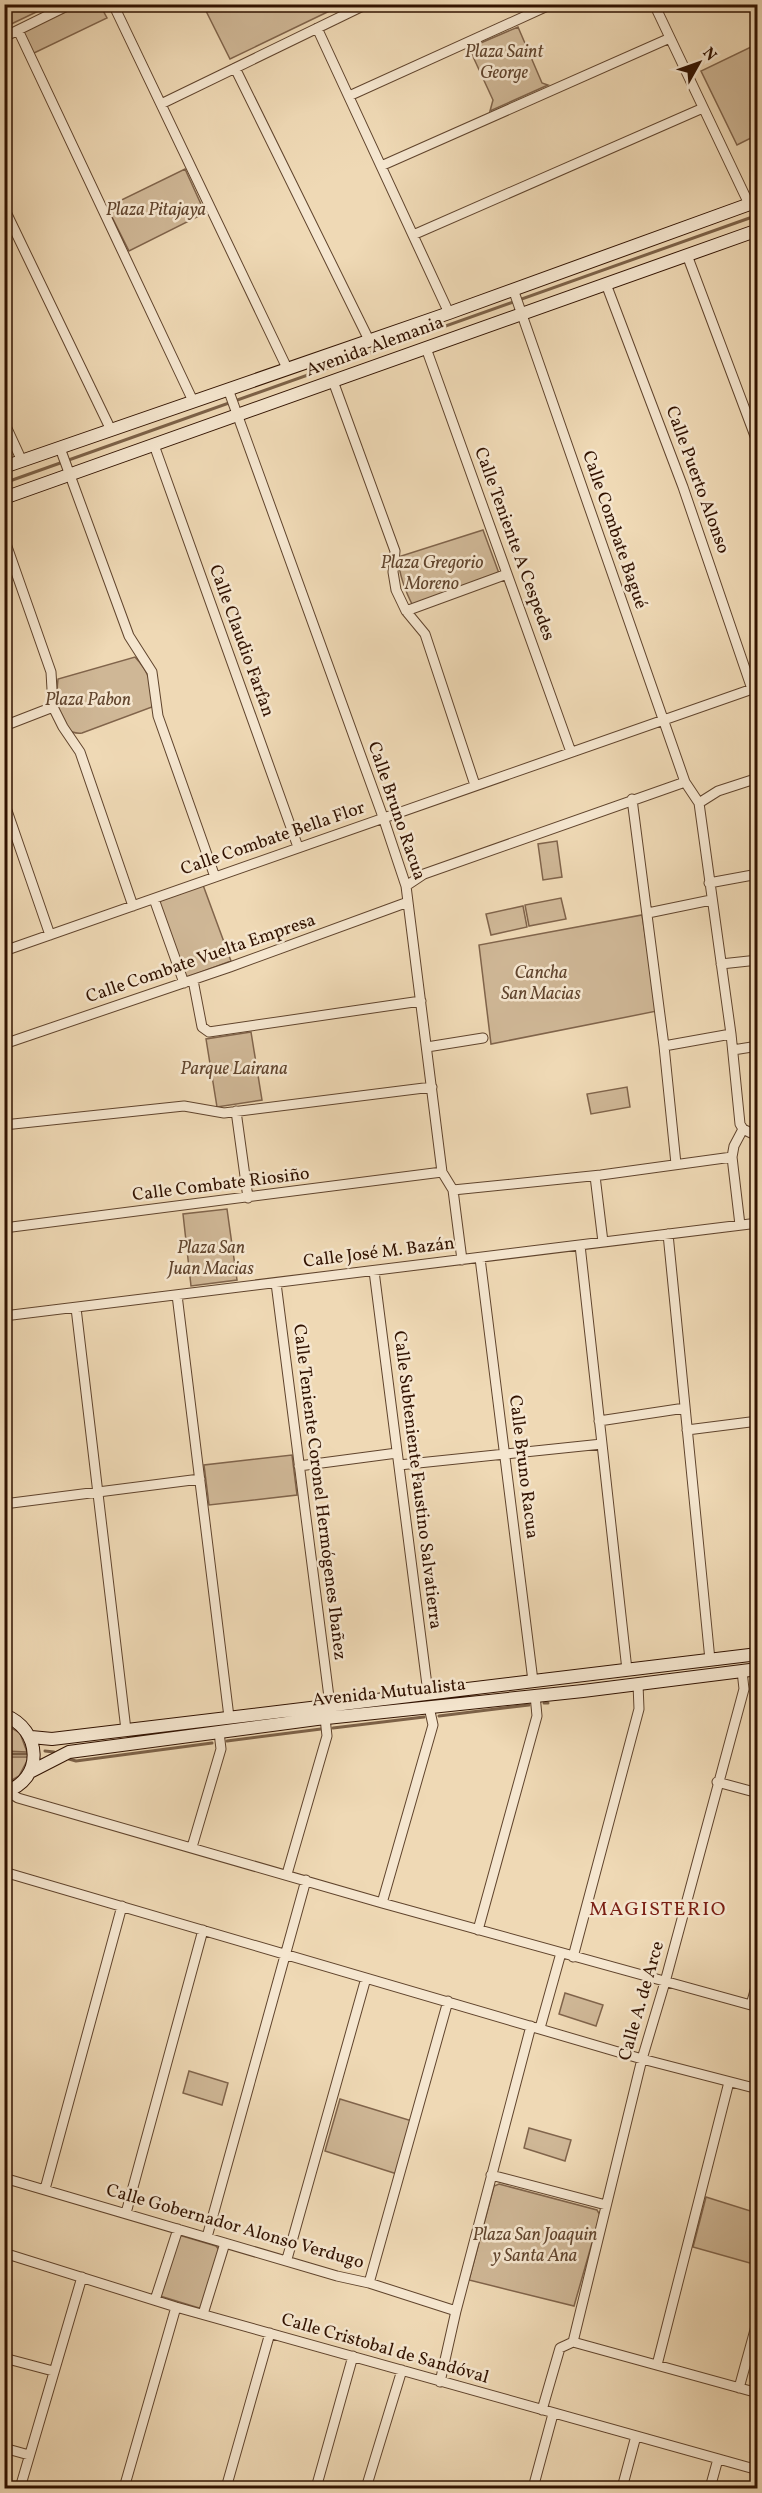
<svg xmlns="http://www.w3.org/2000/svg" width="762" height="2493" font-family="Vollkorn,serif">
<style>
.green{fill:#cfb796;stroke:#80644b;stroke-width:1.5}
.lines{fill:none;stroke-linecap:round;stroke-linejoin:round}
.stream{stroke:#7c6147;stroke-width:3}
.street-casing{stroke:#60442d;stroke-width:11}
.secondary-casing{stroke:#311200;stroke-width:14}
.street{stroke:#f5e6cf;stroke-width:9}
.secondary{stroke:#f5e6cf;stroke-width:12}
.labels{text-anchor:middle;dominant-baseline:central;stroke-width:5;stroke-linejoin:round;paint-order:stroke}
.park-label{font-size:18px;font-style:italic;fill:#60442d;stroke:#f5e6cf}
.street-label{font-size:18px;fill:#311200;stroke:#f5e6cf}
.neighbourhood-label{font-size:20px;letter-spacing:1.5px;fill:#7a1f14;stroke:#f5e6cf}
</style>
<rect width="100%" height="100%" fill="#efd9b5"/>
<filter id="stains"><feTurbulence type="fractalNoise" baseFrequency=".00333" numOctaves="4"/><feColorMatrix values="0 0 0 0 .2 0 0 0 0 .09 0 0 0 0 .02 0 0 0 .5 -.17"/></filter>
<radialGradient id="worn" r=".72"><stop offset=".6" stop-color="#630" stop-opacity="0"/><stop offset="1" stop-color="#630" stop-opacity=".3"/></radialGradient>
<path class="green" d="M 5,4 L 51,4 L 51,5 L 5,27 Z
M 77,5 L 100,5 L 107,18 L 32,54 L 21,32 Z
M 203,5 L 342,5 L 230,59 Z
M 518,27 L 542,83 L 548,85 L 490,111 L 493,100 L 469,48 Z
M 753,46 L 757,55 L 757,135 L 737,145 L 701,71 Z
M 185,169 L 205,213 L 129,251 L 107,207 Z
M 483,530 L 500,576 L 414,608 C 405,591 399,576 398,557 Z
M 135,657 C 149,672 154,686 152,707 L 82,733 C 56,736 56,696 58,679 Z
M 557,841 L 562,877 L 543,880 L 538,844 Z
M 203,885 L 231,961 L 180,980 L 152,904 Z
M 561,898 L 566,919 L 529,926 L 525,905 Z
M 523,906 L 527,927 L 491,935 L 486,914 Z
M 642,915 L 657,1011 L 491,1044 L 479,945 Z
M 251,1032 L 262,1100 L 217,1107 L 206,1039 Z
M 627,1087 L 630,1107 L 591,1114 L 587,1094 Z
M 227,1209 L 237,1280 L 191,1286 L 183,1214 Z
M 292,1455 L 297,1495 L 209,1505 L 204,1465 Z
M 5,1724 L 20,1733 L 27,1752 L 5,1751 Z
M 5,1757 L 29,1757 L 19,1776 L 5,1784 Z
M 565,1993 L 603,2005 L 596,2026 L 559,2014 Z
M 189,2071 L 228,2083 L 222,2105 L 183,2093 Z
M 340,2099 L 412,2121 L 397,2174 L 325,2151 Z
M 529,2128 L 571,2140 L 565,2161 L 524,2148 Z
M 499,2184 L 597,2210 L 600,2215 L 574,2306 L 469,2280 L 494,2186 Z
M 706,2197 L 757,2213 L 757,2265 L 693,2247 Z
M 179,2235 L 216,2246 L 220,2251 L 202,2306 L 199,2308 L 160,2296 Z"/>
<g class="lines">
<path class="stream" d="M 4,483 L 758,215
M 544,1703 L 548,1703
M 439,1716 L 529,1705
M 333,1728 L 424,1717
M 227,1741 L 321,1729
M 45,1751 L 54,1752
M 4,1754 L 27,1754
M 69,1759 L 76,1761 L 212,1743"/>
<defs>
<path id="street" d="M 113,4 L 287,368
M 654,4 L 749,204
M 317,28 L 449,313
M 18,30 L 193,401
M 4,37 L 71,4
M 235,68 L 369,340
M 349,96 L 552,4
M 161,104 L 367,4
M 381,166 L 670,38
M 4,208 L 111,430
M 413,235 L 703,108
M 687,255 L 758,444
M 606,284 L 683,487 L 752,689
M 513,289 L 685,782
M 426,348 L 571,752
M 333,381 L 395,551 L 393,572 L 396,590 L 406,611 L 425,634 L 475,785
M 228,389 L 383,817 L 406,886 L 442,1172 L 453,1190 L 462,1260
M 4,422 L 22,461
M 154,445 L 298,847
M 60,448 L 129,636 L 152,672 L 158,716 L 215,877
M 4,538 L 51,672 L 53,707 L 63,727 L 80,752 L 133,906
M 406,611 L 507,574
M 4,726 L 53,707
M 632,799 L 664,1046 L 676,1164
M 4,802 L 50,935
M 699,803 L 718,791 L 758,778
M 709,883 L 758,874
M 406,886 L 424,874 L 685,782 L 699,803 L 731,1034 L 740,1124 L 743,1129
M 154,899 L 184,983
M 648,913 L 711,900
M 4,951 L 758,687
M 721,964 L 758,960
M 193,980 L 202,1027 L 209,1032 L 421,1001
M 4,1044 L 230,967 L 408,902
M 664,1046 L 731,1034
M 427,1047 L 483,1038
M 733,1050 L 758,1046
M 236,1111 L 248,1198
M 4,1125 L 184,1106 L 224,1113 L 432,1087
M 743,1129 L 751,1133 L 758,1133
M 595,1176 L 603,1242
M 453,1190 L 601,1175 L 732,1157
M 740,1225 L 732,1157 L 734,1146 L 743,1129
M 4,1228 L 442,1172
M 668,1234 L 710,1660
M 580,1245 L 627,1670
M 480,1258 L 533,1681
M 374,1271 L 428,1693
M 276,1283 L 330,1705
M 177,1295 L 229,1717
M 76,1308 L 126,1730
M 4,1316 L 758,1223
M 599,1421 L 685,1408
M 687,1430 L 758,1421
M 399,1465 L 602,1444
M 299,1466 L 397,1453
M 4,1504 L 200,1479
M 717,1782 L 758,1793
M 7,1791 L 18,1798 L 382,1903 L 758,2007
M 192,1847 L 221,1749 L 219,1732
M 4,1872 L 642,2059 L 758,2089
M 287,1874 L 327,1736 L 325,1718
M 382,1903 L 433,1725 L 429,1707
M 478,1930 L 537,1716 L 535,1695
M 573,1957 L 639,1709 L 638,1684
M 751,2005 L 758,1980
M 540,2028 L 561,1953
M 491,2175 L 606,2205
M 4,2178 L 337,2276 L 369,2283 L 456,2311
M 45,2189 L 122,1906
M 126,2213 L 203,1930
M 207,2237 L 306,1880
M 4,2253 L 176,2307 L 758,2470
M 287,2259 L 366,1978
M 369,2283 L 448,2001
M 155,2300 L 178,2229
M 203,2314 L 225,2243
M 573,2342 L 642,2059 L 665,1982 L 744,1689 L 742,1671
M 573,2342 L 758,2393
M 4,2358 L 53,2371
M 657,2365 L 729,2082
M 440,2382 L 456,2311 L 531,2026
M 739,2388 L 758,2319
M 542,2410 L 560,2348 L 573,2342
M 4,2448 L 29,2455
M 20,2488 L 82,2277
M 124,2488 L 176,2307
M 226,2488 L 270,2333
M 316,2488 L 353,2356
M 366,2488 L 402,2370
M 533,2488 L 553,2414
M 622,2488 L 636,2436
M 710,2488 L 718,2459"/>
<path id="secondary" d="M 4,467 L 449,313 L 758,201
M 4,498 L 758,230
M 4,1715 C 42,1729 45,1780 4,1792
M 31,1737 L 52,1739 L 758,1654
M 30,1772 L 69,1752 L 317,1719 L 583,1691 L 758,1669"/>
</defs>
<use href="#street" class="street-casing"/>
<use href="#secondary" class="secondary-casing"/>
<use href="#street" class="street"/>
<use href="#secondary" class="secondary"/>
</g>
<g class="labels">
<g class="park-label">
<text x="504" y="52">Plaza Saint<tspan x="504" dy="21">George</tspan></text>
<text x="156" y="210">Plaza Pitajaya</text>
<text x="432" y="563">Plaza Gregorio<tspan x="432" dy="21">Moreno</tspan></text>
<text x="88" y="700">Plaza Pabon</text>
<text x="541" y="973">Cancha<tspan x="541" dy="21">San Macias</tspan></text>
<text x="234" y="1069">Parque Lairana</text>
<text x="211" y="1248">Plaza San<tspan x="211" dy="21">Juan Macias</tspan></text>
<text x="535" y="2235">Plaza San Joaquin<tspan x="535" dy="21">y Santa Ana</tspan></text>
</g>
<g class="street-label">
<text transform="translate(375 347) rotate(-20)">Avenida Alemania</text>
<text transform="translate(697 480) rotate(70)">Calle Puerto Alonso</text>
<text transform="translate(614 530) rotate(71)">Calle Combate Bagué</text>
<text transform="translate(514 544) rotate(70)">Calle Teniente A Cespedes</text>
<text transform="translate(241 641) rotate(70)">Calle Claudio Farfan</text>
<text transform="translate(396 811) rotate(71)">Calle Bruno Racua</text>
<text transform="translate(273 839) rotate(-19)">Calle Combate Bella Flor</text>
<text transform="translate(201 959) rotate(-19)">Calle Combate Vuelta Empresa</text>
<text transform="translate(221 1185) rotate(-7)">Calle Combate Riosiño</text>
<text transform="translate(379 1253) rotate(-7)">Calle José M. Bazán</text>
<text transform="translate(523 1467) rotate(83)">Calle Bruno Racua</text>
<text transform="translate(417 1480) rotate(83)">Calle Subteniente Faustino Salvatierra</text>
<text transform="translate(319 1492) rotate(83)">Calle Teniente Coronel Hermógenes Ibañez</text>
<text transform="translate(389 1693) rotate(-6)">Avenida Mutualista</text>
<text transform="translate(642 2001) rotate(-74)">Calle A. de Arce</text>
<text transform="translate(235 2227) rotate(16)">Calle Gobernador Alonso Verdugo</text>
<text transform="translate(385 2349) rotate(16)">Calle Cristobal de Sandóval</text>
</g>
<g class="neighbourhood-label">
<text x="658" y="1910">MAGISTERIO</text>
</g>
</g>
<rect width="762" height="2493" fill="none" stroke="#efd9b5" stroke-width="24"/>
<rect x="6" y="6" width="750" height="2481" fill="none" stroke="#311200" stroke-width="3"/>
<rect x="12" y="12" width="738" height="2469" fill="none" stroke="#311200" stroke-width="1.5"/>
<g transform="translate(699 63) rotate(50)" stroke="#f5e6cf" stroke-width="4.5" paint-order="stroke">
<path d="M0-4.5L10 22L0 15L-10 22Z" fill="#311200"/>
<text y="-9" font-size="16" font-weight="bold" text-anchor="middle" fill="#311200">N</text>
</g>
<rect width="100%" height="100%" filter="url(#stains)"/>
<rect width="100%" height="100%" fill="url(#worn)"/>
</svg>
